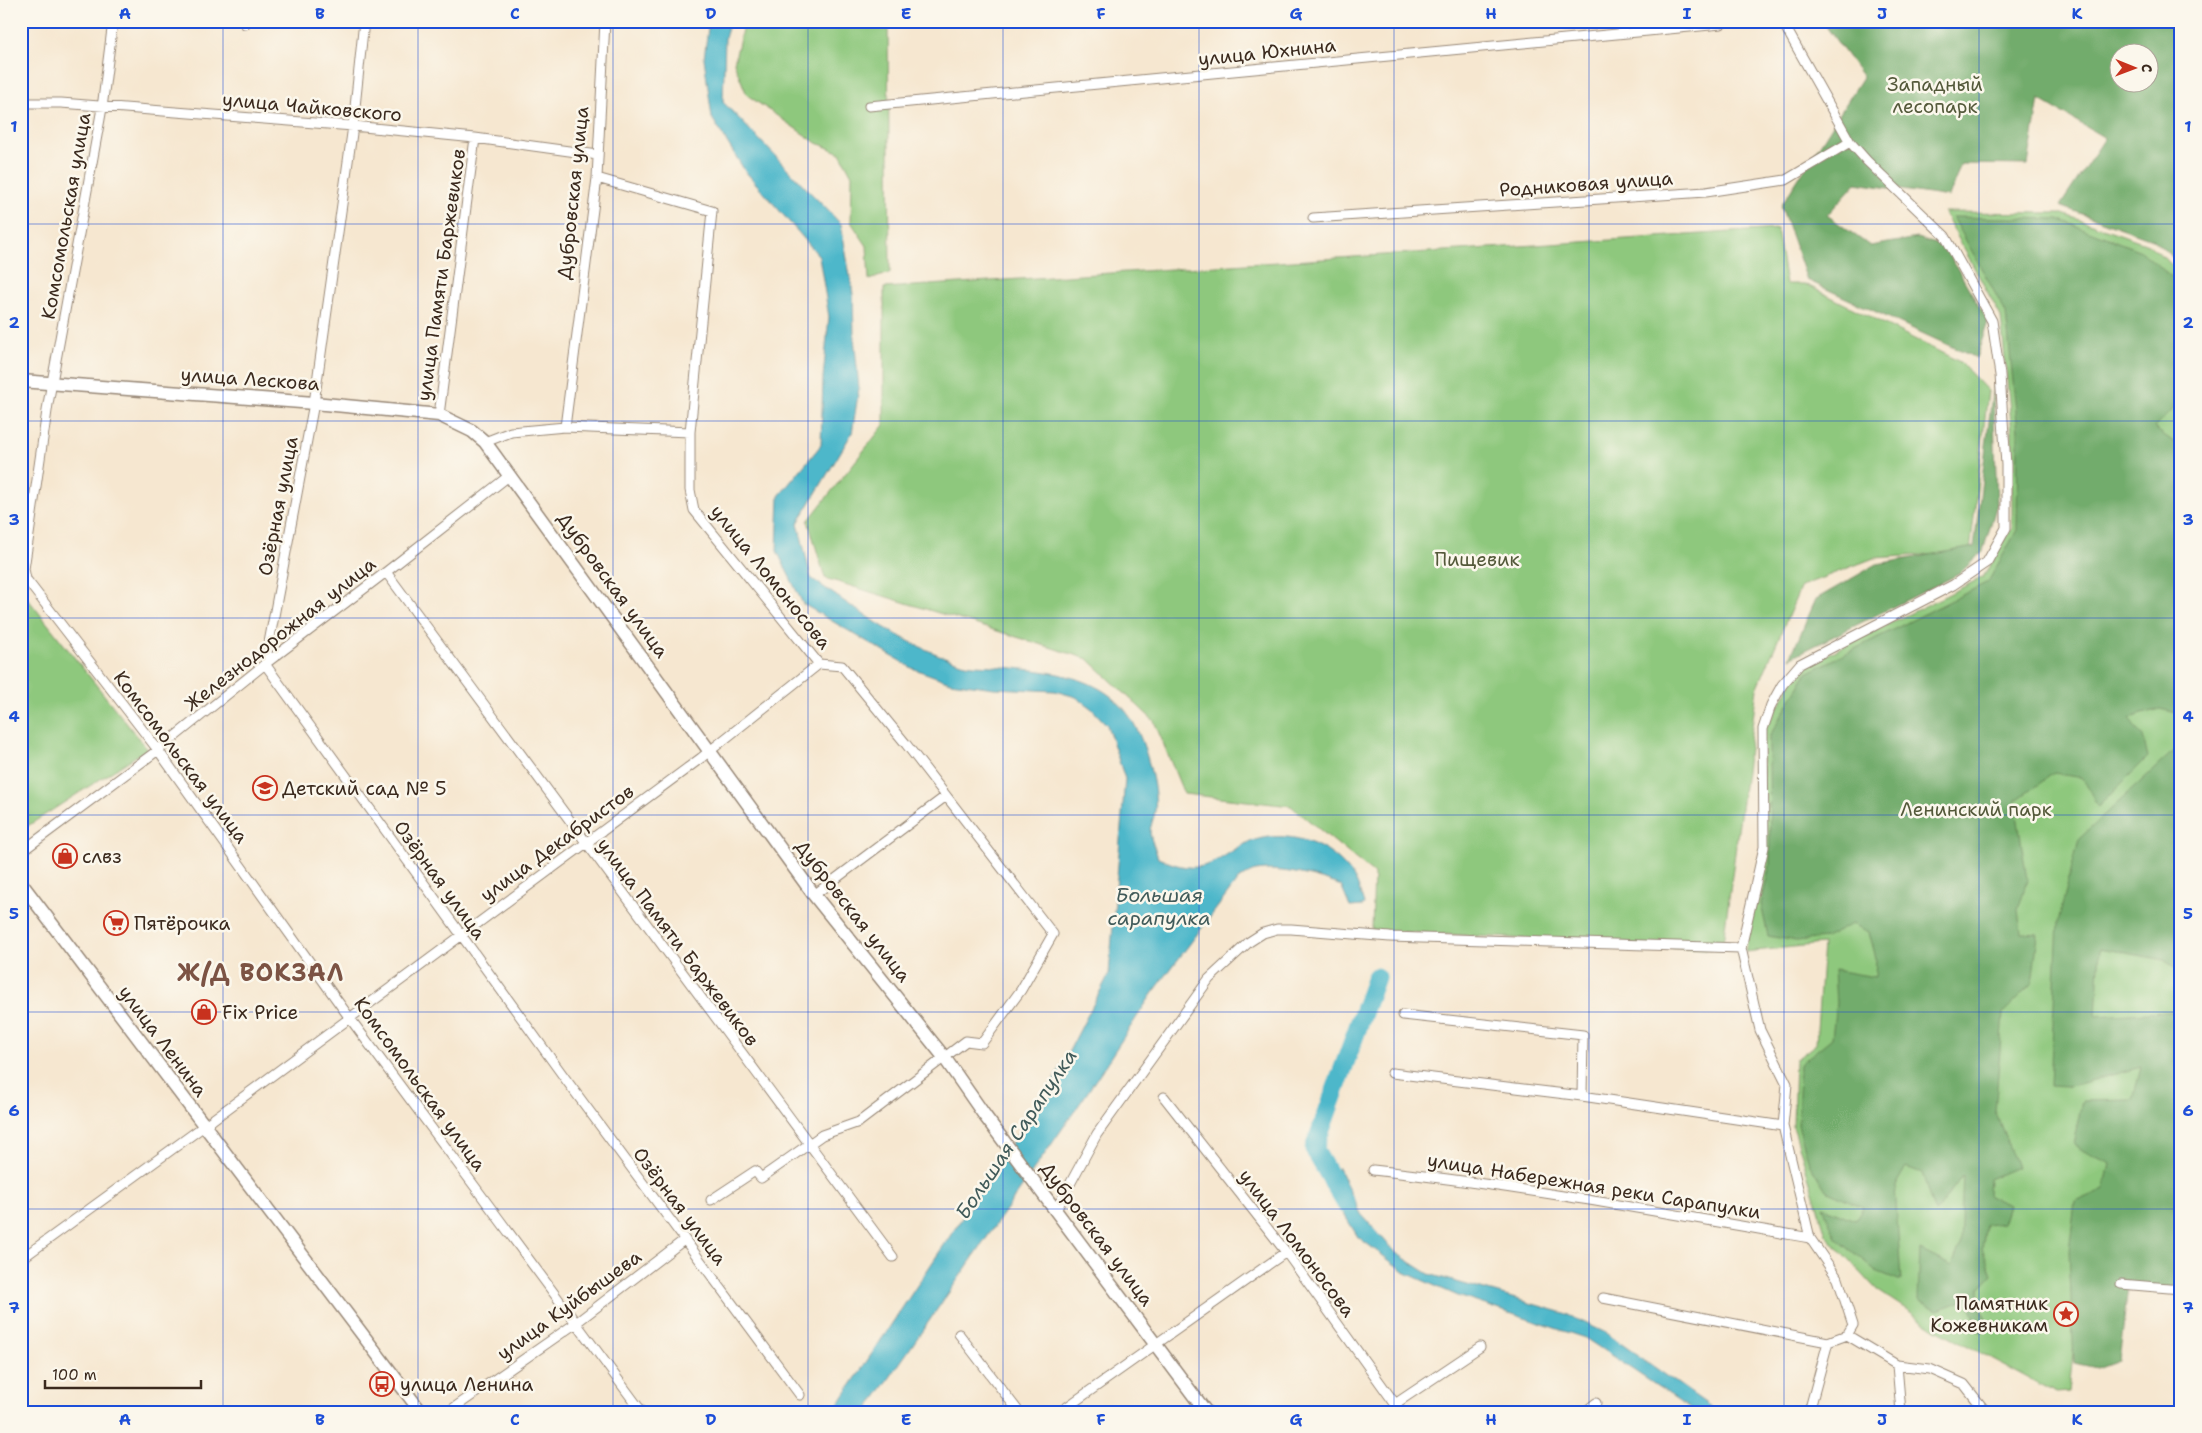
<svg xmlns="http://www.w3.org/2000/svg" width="2202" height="1433" font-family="'Shantell Sans',sans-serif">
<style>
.green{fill:#8ec87d;stroke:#64794e}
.forest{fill:#72ac6c;stroke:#566b45;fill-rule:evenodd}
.water{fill:#4db7ca;stroke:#447074}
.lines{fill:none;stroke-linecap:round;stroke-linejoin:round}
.river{stroke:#4db7ca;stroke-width:19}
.street-casing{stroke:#988877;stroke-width:11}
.secondary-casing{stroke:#988877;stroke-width:15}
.street{stroke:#fff;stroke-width:9}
.secondary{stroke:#fff;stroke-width:12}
.grid{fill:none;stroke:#1d4ed8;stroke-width:1;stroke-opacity:0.55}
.labels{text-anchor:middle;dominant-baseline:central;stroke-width:5;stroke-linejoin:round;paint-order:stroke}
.street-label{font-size:19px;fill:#3b2a1e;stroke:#fbf7ec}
.park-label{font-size:19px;fill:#54593a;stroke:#fbf7ec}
.poi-label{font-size:19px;fill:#3b2a1e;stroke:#fbf7ec;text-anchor:start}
.water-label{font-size:20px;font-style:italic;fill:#415b5a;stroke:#fbf7ec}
.district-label{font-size:24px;font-weight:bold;letter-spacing:1px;fill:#7c5344;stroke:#fbf7ec}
.neatline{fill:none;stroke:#1d4ed8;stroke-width:2}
.grid-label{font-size:16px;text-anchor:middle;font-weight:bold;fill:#1d4ed8}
</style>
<rect width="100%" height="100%" fill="#fbf7ec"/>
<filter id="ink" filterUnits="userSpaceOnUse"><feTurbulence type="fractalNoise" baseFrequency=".02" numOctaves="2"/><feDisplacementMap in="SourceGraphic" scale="10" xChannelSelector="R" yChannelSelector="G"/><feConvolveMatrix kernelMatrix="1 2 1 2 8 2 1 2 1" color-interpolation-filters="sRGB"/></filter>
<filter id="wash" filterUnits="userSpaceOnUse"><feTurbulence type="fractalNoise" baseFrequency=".0096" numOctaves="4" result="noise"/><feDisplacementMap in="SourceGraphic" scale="20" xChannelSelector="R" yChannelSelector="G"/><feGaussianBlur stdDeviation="1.12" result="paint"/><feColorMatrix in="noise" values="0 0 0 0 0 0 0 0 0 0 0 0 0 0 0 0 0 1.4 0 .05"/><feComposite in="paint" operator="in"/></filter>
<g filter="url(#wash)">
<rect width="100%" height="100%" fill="#f6e7d0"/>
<path class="green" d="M 744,21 L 888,21 L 890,273 L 869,280 L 867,246 L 851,222 L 852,175 L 840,153 L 815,142 L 747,95 L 734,63 Z
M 1944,212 L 2060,213 L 2148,244 L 2181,273 L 2181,1282 L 2081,1272 L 2069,1392 L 2056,1393 L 1936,1329 L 1877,1290 L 1826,1235 L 1793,1126 L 1795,1060 L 1816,1044 L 1823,944 L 1745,952 L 1764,863 L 1762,734 L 1800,668 L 1983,577 L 2012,528 L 2012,433 L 2001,317 Z
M 1777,229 L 1786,284 L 1805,284 L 1960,362 L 1988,391 L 1970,552 L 1874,558 L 1801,586 L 1757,689 L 1722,950 L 1372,930 L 1374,874 L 1291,806 L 1184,794 L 1154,721 L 1088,659 L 825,578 L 808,521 L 884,425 L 884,288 Z
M 24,594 L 147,749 L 23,829 L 21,827 L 21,596 Z"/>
<path class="forest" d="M 1822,21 L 2181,21 L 2181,265 L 2152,239 L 2060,206 L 2105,138 L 2039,99 L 2028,165 L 1961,164 L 1949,197 L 1856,183 L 1827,215 L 1870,246 L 1917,238 L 1945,247 L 1988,322 L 1976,358 L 1807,280 L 1781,206 L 1863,77 ZM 2120,52 L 2150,52 L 2150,82 L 2120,82 Z
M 1953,217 L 2058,219 L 2141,251 L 2181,285 L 2181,405 L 2176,406 L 2154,428 L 2181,447 L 2181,714 L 2160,709 L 2129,718 L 2143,737 L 2148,757 L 2098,807 L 2083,778 L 2054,773 L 2015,801 L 2027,880 L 2018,910 L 2021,933 L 2038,934 L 2032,984 L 2003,1013 L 1995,1111 L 2017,1167 L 1989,1179 L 1988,1196 L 2009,1205 L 2003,1223 L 1986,1225 L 1982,1248 L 1992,1274 L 1979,1288 L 1980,1308 L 1991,1328 L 1979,1331 L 1968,1299 L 1938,1310 L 1918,1300 L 1920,1250 L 1952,1266 L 1960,1245 L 1963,1175 L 1935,1213 L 1922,1173 L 1906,1167 L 1895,1186 L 1901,1281 L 1876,1271 L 1836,1238 L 1823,1207 L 1855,1220 L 1863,1207 L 1826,1190 L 1809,1163 L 1798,1125 L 1800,1064 L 1832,1038 L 1836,1003 L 1834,970 L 1875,977 L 1876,958 L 1869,932 L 1852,924 L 1825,938 L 1796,941 L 1768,936 L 1761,904 L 1770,865 L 1769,737 L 1807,673 L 1988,582 L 2017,530 L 2018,431 L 2006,313 Z
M 1993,386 L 1997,504 L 1983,551 L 1959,574 L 1790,658 L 1816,599 L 1877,564 L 1974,547 Z
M 2181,744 L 2181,972 L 2164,960 L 2100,948 L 2096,1016 L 2180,1011 L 2181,1009 L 2181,1289 L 2128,1287 L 2119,1360 L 2097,1368 L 2074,1363 L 2069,1251 L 2075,1202 L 2104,1189 L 2110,1164 L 2073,1145 L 2082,1101 L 2133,1100 L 2141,1067 L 2068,1087 L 2050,1086 L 2058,922 L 2079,839 Z"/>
<path class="water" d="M 709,21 L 730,21 L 725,38 L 723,102 L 841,224 L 853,294 L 854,337 L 859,388 L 852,433 L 798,523 L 811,578 C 858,611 904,645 959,662 C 969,666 982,665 993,666 C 1049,672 1113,672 1139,734 C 1147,752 1158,792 1155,811 C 1154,819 1150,825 1150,833 C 1151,841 1156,850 1158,858 C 1172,864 1187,870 1203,866 C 1220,862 1232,849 1247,843 C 1286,826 1333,844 1355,879 C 1359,886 1361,896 1364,904 L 1363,906 L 1350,907 L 1341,886 C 1320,877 1278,867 1256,871 C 1250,872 1243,877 1238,880 L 1152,994 L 1085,1096 L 866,1412 L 833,1412 L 1055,1078 L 1109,974 L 1125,779 L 1107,725 L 1091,708 L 1076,697 L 1055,691 L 994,688 L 950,682 L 912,668 L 803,604 L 777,551 L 779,496 L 821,445 L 823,378 L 829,317 L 819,256 L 745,171 L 712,118 L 704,58 Z
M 1338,1167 L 1361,1214 L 1396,1253 L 1429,1274 L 1564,1313 L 1606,1333 L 1718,1412 L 1696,1412 L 1585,1338 L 1458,1296 L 1406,1273 L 1358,1237 L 1337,1203 L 1333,1180 Z"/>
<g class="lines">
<path class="river" d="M 1346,1204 L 1314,1149 L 1376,977"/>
</g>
</g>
<g filter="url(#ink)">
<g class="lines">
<defs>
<path id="street" d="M 113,21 L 102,108 L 48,404 L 24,569 L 26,579 L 158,750 L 349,1017 L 642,1412
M 364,21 L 353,126 L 314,403 L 265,664 L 567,1081 L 800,1395
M 1782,21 L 1850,142 L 1867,161 L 1945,236 L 1992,321 L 2000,375 L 2006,465 L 2006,528 L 1987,562 L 1953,585 L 1800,664 L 1782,685 L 1771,705 L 1763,729 L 1764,847 L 1741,948 L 1760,1030 L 1787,1084 L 1783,1126 L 1810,1238 L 1838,1279 L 1853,1325 L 1847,1335 L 1828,1342 L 1809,1412
M 245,24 L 245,21
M 21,103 L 61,103 L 353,126 L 475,138 L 598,155
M 869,106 L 1721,24 L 1726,21
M 597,178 L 712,211 L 690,432 L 690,490 L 694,510 L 819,664 L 842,666 L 906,744 L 1053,934 L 1021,990 L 982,1043 L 966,1041 L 859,1122 L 822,1135 L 761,1178 L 755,1171 L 711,1200
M 1313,218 L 1706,192 L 1786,180 L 1850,142
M 439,415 L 475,138
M 565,427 L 597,178 L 605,21
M 485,442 L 511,432 L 565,427 L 690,432
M 386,572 L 893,1257
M 21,852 L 158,750 L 265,664 L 386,572 L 510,475
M 814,895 L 946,796
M 1403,1015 L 1583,1035 L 1582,1096
M 1392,1073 L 1582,1096 L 1783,1126
M 1164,1097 L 1286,1252 L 1401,1412
M 1373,1170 C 1520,1186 1665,1213 1810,1238
M 1056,1210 L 1097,1134 L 1209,979 L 1249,942 L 1263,933 L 1277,929 L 1291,929 L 1390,937 L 1741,948
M 21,1259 L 204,1126 L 701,758 L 819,664
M 2121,1284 L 2181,1289
M 1603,1298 L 1828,1342
M 959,1334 L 1019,1412
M 1847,1335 L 1897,1365
M 1395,1404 L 1480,1347
M 448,1412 L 576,1323 L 684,1240
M 1060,1412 L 1286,1252
M 1585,1412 L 1596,1403
M 1901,1412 L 1897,1365 L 1930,1369 L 1964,1384 L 1986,1412"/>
<path id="secondary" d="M 21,381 L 314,403 L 439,415 L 472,431 L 485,442 L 814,895 L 944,1057 L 985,1116 L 1206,1412
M 21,883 L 421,1412"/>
</defs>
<use href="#street" class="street-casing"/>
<use href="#secondary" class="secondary-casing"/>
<use href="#street" class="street"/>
<use href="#secondary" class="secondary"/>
</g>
</g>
<path class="grid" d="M 223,21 L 223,1412M 418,21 L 418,1412M 613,21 L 613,1412M 808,21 L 808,1412M 1003,21 L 1003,1412M 1199,21 L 1199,1412M 1394,21 L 1394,1412M 1589,21 L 1589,1412M 1784,21 L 1784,1412M 1979,21 L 1979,1412M 21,224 L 2181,224M 21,421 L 2181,421M 21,618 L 2181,618M 21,815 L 2181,815M 21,1012 L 2181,1012M 21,1209 L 2181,1209"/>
<defs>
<symbol id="school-ring" viewBox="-11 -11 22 22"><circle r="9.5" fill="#fbf7ec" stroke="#c8321e" stroke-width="1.5"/><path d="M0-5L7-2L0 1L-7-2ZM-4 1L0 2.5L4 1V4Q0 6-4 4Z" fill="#c8321e"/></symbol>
<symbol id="shop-ring" viewBox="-11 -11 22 22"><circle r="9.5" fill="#fbf7ec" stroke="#c8321e" stroke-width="1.5"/><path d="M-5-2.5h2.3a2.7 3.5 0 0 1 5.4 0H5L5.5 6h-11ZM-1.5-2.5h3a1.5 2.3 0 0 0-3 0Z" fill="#c8321e"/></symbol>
<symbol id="supermarket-ring" viewBox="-11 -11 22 22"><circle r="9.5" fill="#fbf7ec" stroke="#c8321e" stroke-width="1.5"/><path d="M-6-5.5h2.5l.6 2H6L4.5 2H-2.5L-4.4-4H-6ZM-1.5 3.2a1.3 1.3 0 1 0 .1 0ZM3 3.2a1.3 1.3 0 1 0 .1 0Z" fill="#c8321e"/></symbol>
<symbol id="sight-ring" viewBox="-11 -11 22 22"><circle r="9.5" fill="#fbf7ec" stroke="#c8321e" stroke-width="1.5"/><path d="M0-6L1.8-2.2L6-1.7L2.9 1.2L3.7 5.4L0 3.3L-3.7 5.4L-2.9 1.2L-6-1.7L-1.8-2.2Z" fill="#c8321e"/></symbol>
<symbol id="bus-ring" viewBox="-11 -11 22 22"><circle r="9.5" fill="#fbf7ec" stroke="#c8321e" stroke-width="1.5"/><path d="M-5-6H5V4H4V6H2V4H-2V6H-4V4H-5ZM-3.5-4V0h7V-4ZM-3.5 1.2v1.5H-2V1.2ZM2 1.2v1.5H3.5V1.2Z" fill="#c8321e"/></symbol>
</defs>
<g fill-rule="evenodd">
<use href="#school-ring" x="251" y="774" width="28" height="28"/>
<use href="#shop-ring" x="51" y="842" width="28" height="28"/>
<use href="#supermarket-ring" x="102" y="909" width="28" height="28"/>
<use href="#shop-ring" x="190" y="998" width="28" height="28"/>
<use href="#sight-ring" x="2052" y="1300" width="28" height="28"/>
<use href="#bus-ring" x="368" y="1370" width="28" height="28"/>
</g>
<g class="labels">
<g class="street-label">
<text transform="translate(1267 52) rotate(-6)">улица Юхнина</text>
<text transform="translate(312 107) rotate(5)">улица Чайковского</text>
<text transform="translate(1586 184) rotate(-4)">Родниковая улица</text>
<text transform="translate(573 193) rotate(-84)">Дубровская улица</text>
<text transform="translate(66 216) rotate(-80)">Комсомольская улица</text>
<text transform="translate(441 275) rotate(-82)">улица Памяти Баржевиков</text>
<text transform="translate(250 379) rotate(4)">улица Лескова</text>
<text transform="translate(278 506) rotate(-79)">Озёрная улица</text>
<text transform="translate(771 577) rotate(51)">улица Ломоносова</text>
<text transform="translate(613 585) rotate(54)">Дубровская улица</text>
<text transform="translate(280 634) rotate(-38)">Железнодорожная улица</text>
<text transform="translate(181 757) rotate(53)">Комсомольская улица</text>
<text transform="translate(557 843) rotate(-36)">улица Декабристов</text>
<text transform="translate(440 880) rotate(54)">Озёрная улица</text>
<text transform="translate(853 911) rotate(52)">Дубровская улица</text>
<text transform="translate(678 942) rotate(53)">улица Памяти Баржевиков</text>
<text transform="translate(163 1041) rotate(53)">улица Ленина</text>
<text transform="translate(420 1084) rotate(54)">Комсомольская улица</text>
<text transform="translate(1594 1186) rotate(9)">улица Набережная реки Сарапулки</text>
<text transform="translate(680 1206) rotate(53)">Озёрная улица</text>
<text transform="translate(1097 1234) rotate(53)">Дубровская улица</text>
<text transform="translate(1297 1243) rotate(53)">улица Ломоносова</text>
<text transform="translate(569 1305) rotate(-36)">улица Куйбышева</text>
</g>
<g class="park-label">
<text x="1935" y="84">Западный<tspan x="1935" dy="22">лесопарк</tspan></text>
<text x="1477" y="559">Пищевик</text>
<text x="1976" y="809">Ленинский парк</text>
</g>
<g class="poi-label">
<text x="282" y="788">Детский сад № 5</text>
<text x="82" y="856">слвз</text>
<text x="134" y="923">Пятёрочка</text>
<text x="222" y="1012">Fix Price</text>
<text x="2048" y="1303" text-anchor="end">Памятник<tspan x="2048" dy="22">Кожевникам</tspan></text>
<text x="400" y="1384">улица Ленина</text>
</g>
<g class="water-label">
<text x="1159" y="895">Большая<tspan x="1159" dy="23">сарапулка</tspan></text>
<text transform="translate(1016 1134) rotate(-56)">Большая Сарапулка</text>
</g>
<g class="district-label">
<text x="261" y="973">Ж/Д ВОКЗАЛ</text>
</g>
</g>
<rect width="2202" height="1433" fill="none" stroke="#fbf7ec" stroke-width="55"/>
<g transform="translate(2134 68) rotate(91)"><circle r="24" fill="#fbf7ec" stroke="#aea59a"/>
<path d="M0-4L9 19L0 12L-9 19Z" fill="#c8321e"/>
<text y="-8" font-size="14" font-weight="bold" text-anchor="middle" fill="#3b2a1e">С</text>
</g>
<path d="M45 1380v8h156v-8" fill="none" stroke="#3b2a1e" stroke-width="2.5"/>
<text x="52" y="1380" font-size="15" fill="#3b2a1e" stroke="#fbf7ec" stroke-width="4" paint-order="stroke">100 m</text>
<rect x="28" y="28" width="2146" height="1378" class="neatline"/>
<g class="grid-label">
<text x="125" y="19">A</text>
<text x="320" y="19">B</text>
<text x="515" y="19">C</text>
<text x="711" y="19">D</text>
<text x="906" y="19">E</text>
<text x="1101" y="19">F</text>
<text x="1296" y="19">G</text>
<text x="1491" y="19">H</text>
<text x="1687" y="19">I</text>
<text x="1882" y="19">J</text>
<text x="2077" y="19">K</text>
<text x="14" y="132">1</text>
<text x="2188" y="132">1</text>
<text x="14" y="328">2</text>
<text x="2188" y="328">2</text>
<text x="14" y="525">3</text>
<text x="2188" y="525">3</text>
<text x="14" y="722">4</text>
<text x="2188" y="722">4</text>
<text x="14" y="919">5</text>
<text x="2188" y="919">5</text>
<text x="14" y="1116">6</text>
<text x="2188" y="1116">6</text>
<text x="14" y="1313">7</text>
<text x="2188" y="1313">7</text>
<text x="125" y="1425">A</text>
<text x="320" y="1425">B</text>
<text x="515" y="1425">C</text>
<text x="711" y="1425">D</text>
<text x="906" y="1425">E</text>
<text x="1101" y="1425">F</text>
<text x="1296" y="1425">G</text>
<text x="1491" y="1425">H</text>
<text x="1687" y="1425">I</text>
<text x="1882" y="1425">J</text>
<text x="2077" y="1425">K</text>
</g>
</svg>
